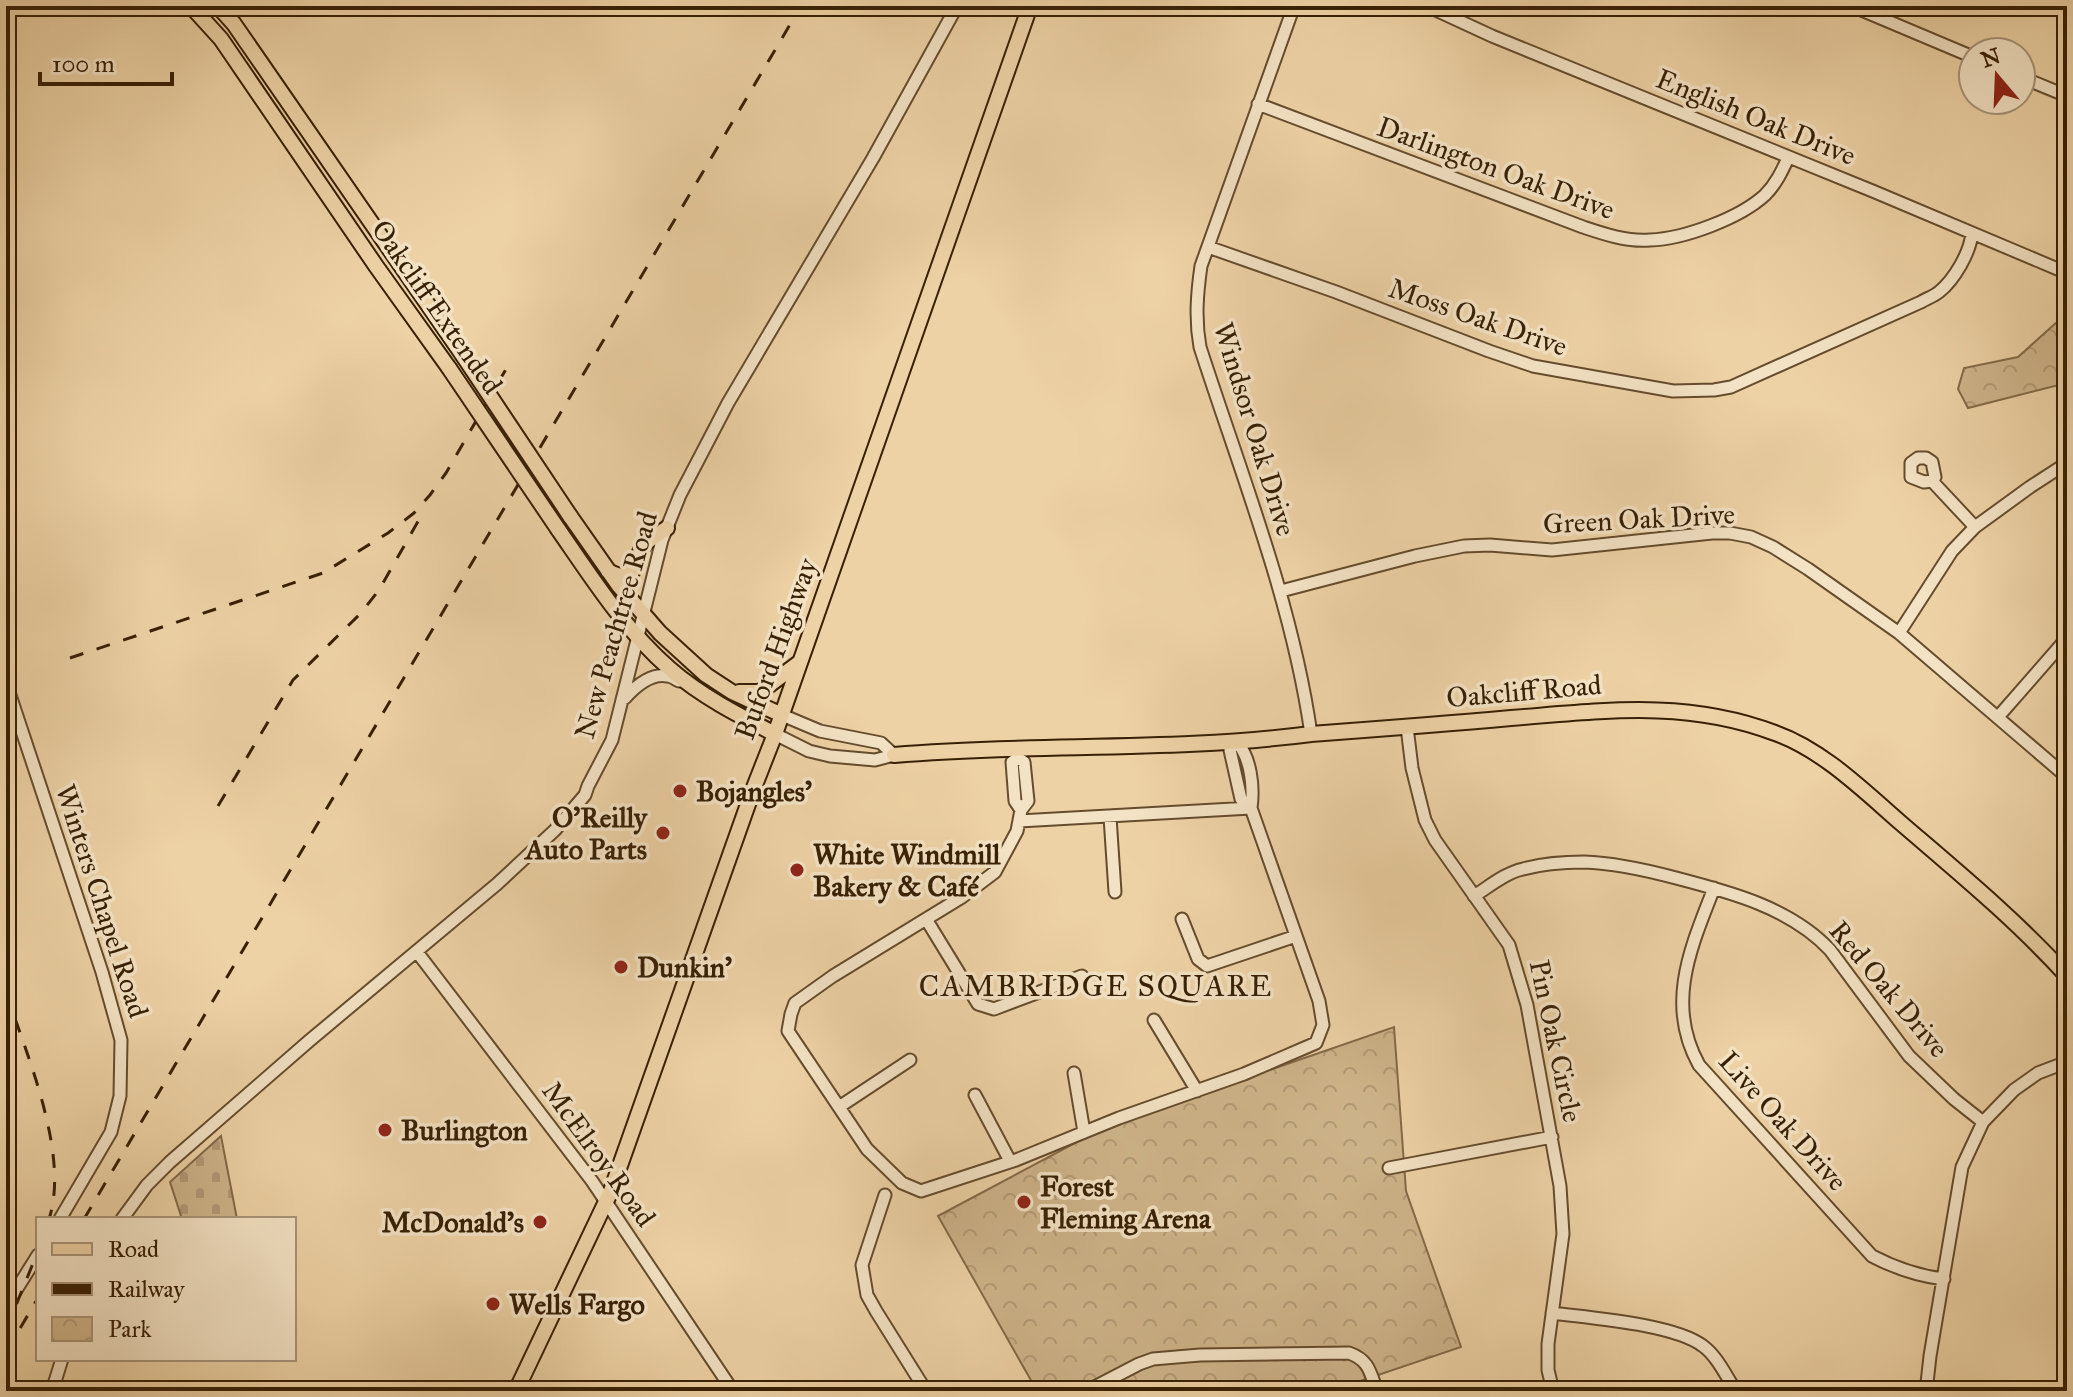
<svg xmlns="http://www.w3.org/2000/svg" width="2073" height="1397" font-family="'IM FELL Great Primer',serif">
<style>
.cemetery{fill:url(#cemetery-stones);stroke:#836a48;stroke-width:2}
.park{fill:url(#park-crowns);stroke:#836a48;stroke-width:2}
.lines{fill:none;stroke-linecap:round;stroke-linejoin:round}
.minor-casing{stroke:#654c2d;stroke-width:15}
.major-casing{stroke:#382005;stroke-width:18}
.minor{stroke:#f3e2c4;stroke-width:11}
.major{stroke:#edd2a5;stroke-width:14}
.rail{stroke:#382005;stroke-width:3;stroke-dasharray:14 14;stroke-linecap:butt}
.major-bridge-casing{stroke:#382005;stroke-width:18;stroke-linecap:butt}
.major-bridge{stroke:#edd2a5;stroke-width:14}
.poi-dot{fill:#8f2418;stroke:#f3e2c4;stroke-width:3}
.labels{text-anchor:middle;dominant-baseline:central;stroke-width:7;stroke-linejoin:round;paint-order:stroke}
.street-label{font-size:28px;fill:#382005;stroke:#f3e2c4}
.poi-label{font-size:28px;font-weight:bold;fill:#382005;stroke:#f3e2c4;text-anchor:start}
.neighbourhood-label{font-size:30px;letter-spacing:2px;fill:#382005;stroke:#f3e2c4}
</style>
<defs>
<pattern id="cemetery-stones" width="16" height="16" patternUnits="userSpaceOnUse" patternTransform="scale(2)"><rect width="16" height="16" fill="#ceb48a"/><path d="M2 7V4a2 2 0 0 1 4 0v3zM10 15v-3a2 2 0 0 1 4 0v3z" fill="#b29a76"/></pattern>
<pattern id="park-crowns" width="20" height="18" patternUnits="userSpaceOnUse" patternTransform="scale(2)"><rect width="20" height="18" fill="#ceb48a"/><path d="M2 6a3 3 0 1 1 6 0M12 15a3 3 0 1 1 6 0" fill="none" stroke="#b29a76"/></pattern>
</defs>
<rect width="100%" height="100%" fill="#edd2a5"/>
<filter id="stains"><feTurbulence type="fractalNoise" baseFrequency=".0025" numOctaves="4"/><feColorMatrix values="0 0 0 0 .2 0 0 0 0 .09 0 0 0 0 .02 0 0 0 .5 -.17"/></filter>
<radialGradient id="worn" r=".72"><stop offset=".6" stop-color="#630" stop-opacity="0"/><stop offset="1" stop-color="#630" stop-opacity=".3"/></radialGradient>
<path class="cemetery" d="M 221,1136 L 237,1219 L 182,1219 L 170,1182 Z"/>
<path class="park" d="M 2067,313 L 2067,383 L 1968,408 L 1958,389 L 1964,368 L 2018,357 Z
M 1394,1027 L 1406,1191 L 1461,1347 L 1331,1391 L 1037,1391 L 938,1216 L 1105,1127 Z"/>
<g class="lines">
<defs>
<path id="minor" d="M 1294,6 L 1201,266 C 1197,294 1195,319 1200,347 C 1241,474 1292,601 1311,734
M 1427,6 L 1492,36 L 1875,192 L 2067,273
M 1852,6 L 1973,57
M 2021,77 L 2067,96
M 1258,104 L 1583,227 C 1604,234 1627,242 1650,240 C 1684,239 1740,218 1765,195 C 1776,184 1782,171 1788,158
M 1208,247 L 1336,292 L 1489,351 L 1533,366 L 1673,391 L 1714,390 L 1731,387 L 1921,302 C 1926,299 1934,296 1939,292 C 1954,280 1970,253 1972,233
M 1918,458 L 1926,458 L 1932,462 L 1935,477 L 1932,481 L 1924,482 L 1911,477 L 1911,463 Z
M 1932,481 L 1975,527
M 1281,591 L 1415,556 L 1464,546 L 1490,545 L 1552,550 L 1712,533 L 1730,533 L 1751,537 L 1773,547 L 1808,569 L 1899,633 L 2067,777
M 1899,633 L 1952,551 L 1975,527 L 2030,487 L 2067,463
M 6,683 L 102,972 L 121,1040 L 120,1096 L 111,1132 L 60,1219
M 625,698 C 635,687 650,673 667,676 C 671,676 675,679 679,681
M 782,715 L 820,731 L 881,743 L 894,755
M 1998,717 L 2067,638
M 1407,727 L 1412,768 L 1425,820 L 1435,840 L 1509,945 L 1527,1005 L 1560,1186 L 1563,1234 L 1548,1344 L 1548,1370 L 1553,1391
M 775,734 L 809,751 L 830,756 L 875,760 L 894,755
M 1017,750 L 1018,758 L 1024,762 L 1028,801 L 1021,810 L 1017,831 L 995,872 L 962,897 L 833,976 L 795,1003 L 791,1014 L 788,1031 L 867,1149 L 902,1183 L 921,1191 L 1016,1160 L 1119,1118 L 1244,1074 L 1316,1043 L 1323,1025 L 1319,1001 L 1251,808 C 1254,787 1251,757 1236,741 L 1230,750 L 1241,799 L 1251,808
M 1018,758 L 1012,762 L 1015,801 L 1021,810
M 1110,817 L 1115,892
M 1019,821 L 1251,808
M 1714,888 C 1691,947 1665,1004 1699,1065 L 1872,1256 C 1895,1268 1917,1276 1944,1279
M 1474,896 C 1490,886 1505,873 1523,869 C 1541,864 1565,862 1584,862 C 1615,863 1646,870 1676,878 C 1730,892 1791,908 1830,950 L 1909,1056 L 1954,1099 L 1983,1122
M 926,919 L 978,1004 L 994,1009 L 1082,976
M 1182,919 L 1198,959 L 1207,966 L 1296,936
M 417,952 L 592,1181 L 733,1391
M 1154,1020 L 1197,1091
M 1074,1073 L 1084,1132
M 975,1095 L 1010,1161
M 839,1107 L 910,1060
M 1389,1168 L 1552,1137
M 885,1195 L 862,1265 L 867,1295 L 876,1311 L 926,1391
M 122,1219 L 147,1185 L 170,1162 L 309,1041 L 497,884 L 555,830 L 585,795 L 588,786 L 612,740 L 662,540 L 680,495 L 728,403 L 873,158 L 957,6
M 6,1306 L 38,1255
M 1552,1313 C 1590,1318 1674,1324 1703,1346 C 1717,1356 1726,1376 1736,1391
M 52,1391 L 62,1359
M 1087,1391 L 1139,1364 L 1153,1359 L 1200,1355 L 1349,1353 C 1369,1360 1370,1372 1377,1391
M 1930,1391 L 1927,1383 L 1930,1356 L 1962,1167 L 1983,1122 L 2014,1090 L 2038,1073 L 2067,1062"/>
<path id="major" d="M 191,6 L 221,39 L 376,266 L 449,368
M 218,6 L 234,24 L 462,354
M 570,516 L 619,586 L 660,633 L 706,675 L 732,692 L 782,715
M 558,529 C 592,578 624,629 670,669 C 701,696 738,715 775,734
M 608,571 C 636,586 633,565 642,548 C 646,540 659,534 667,528
M 739,692 L 760,692 L 800,662
M 894,755 C 1033,743 1173,752 1311,734 C 1378,729 1444,724 1511,718 C 1602,711 1686,699 1775,733 C 1823,750 1864,791 1902,824 C 1959,873 2016,920 2067,976
M 516,1391 L 611,1191 L 753,790 L 775,734 L 1030,6"/>
</defs>
<use href="#minor" class="minor-casing"/>
<use href="#major" class="major-casing"/>
<use href="#minor" class="minor"/>
<use href="#major" class="major"/>
<path class="rail" d="M 70,658 L 323,573 L 388,533 L 414,513 L 430,495 L 446,473 L 509,364
M 218,806 L 293,680 L 361,613 L 379,590 L 424,511
M 6,993 C 27,1055 70,1155 49,1219
M 84,1219 L 801,6
M 6,1330 L 38,1251
M 6,1352 L 38,1298"/>
<defs>
<path id="major-bridge" d="M 462,354 L 570,516
M 449,368 L 558,529"/>
</defs>
<use href="#major-bridge" class="major-bridge-casing"/>
<use href="#major-bridge" class="major-bridge"/>
</g>
<g class="poi-dot">
<circle cx="680" cy="791" r="8"/>
<circle cx="663" cy="833" r="8"/>
<circle cx="797" cy="870" r="8"/>
<circle cx="621" cy="967" r="8"/>
<circle cx="385" cy="1130" r="8"/>
<circle cx="1024" cy="1202" r="8"/>
<circle cx="540" cy="1222" r="8"/>
<circle cx="493" cy="1304" r="8"/>
</g>
<g class="labels">
<g class="street-label">
<text transform="translate(1756 117) rotate(22)">English Oak Drive</text>
<text transform="translate(1496 168) rotate(20)">Darlington Oak Drive</text>
<text transform="translate(437 307) rotate(55)">Oakcliff Extended</text>
<text transform="translate(1478 317) rotate(19)">Moss Oak Drive</text>
<text transform="translate(1255 429) rotate(73)">Windsor Oak Drive</text>
<text transform="translate(1639 519) rotate(-3)">Green Oak Drive</text>
<text transform="translate(616 625) rotate(-74)">New Peachtree Road</text>
<text transform="translate(776 649) rotate(-70)">Buford Highway</text>
<text transform="translate(1524 691) rotate(-5)">Oakcliff Road</text>
<text transform="translate(102 901) rotate(72)">Winters Chapel Road</text>
<text transform="translate(1889 989) rotate(50)">Red Oak Drive</text>
<text transform="translate(1556 1041) rotate(78)">Pin Oak Circle</text>
<text transform="translate(1783 1121) rotate(48)">Live Oak Drive</text>
<text transform="translate(599 1154) rotate(54)">McElroy Road</text>
</g>
<g class="poi-label">
<text x="696" y="791">Bojangles'</text>
<text x="647" y="817" text-anchor="end">O'Reilly<tspan x="647" dy="32">Auto Parts</tspan></text>
<text x="813" y="854">White Windmill<tspan x="813" dy="32">Bakery &amp; Café</tspan></text>
<text x="637" y="967">Dunkin'</text>
<text x="401" y="1130">Burlington</text>
<text x="1040" y="1186">Forest<tspan x="1040" dy="32">Fleming Arena</tspan></text>
<text x="524" y="1222" text-anchor="end">McDonald's</text>
<text x="509" y="1304">Wells Fargo</text>
</g>
<g class="neighbourhood-label">
<text x="1096" y="986">CAMBRIDGE SQUARE</text>
</g>
</g>
<rect width="2073" height="1397" fill="none" stroke="#edd2a5" stroke-width="32"/>
<rect x="8" y="8" width="2057" height="1381" fill="none" stroke="#382005" stroke-width="4"/>
<rect x="16" y="16" width="2041" height="1365" fill="none" stroke="#382005" stroke-width="2"/>
<rect x="36" y="1217" width="260" height="144" fill="#f3e2c4" stroke="#a89478" stroke-width="2"/>
<rect x="52" y="1243" width="40" height="12" fill="#edd2a5" stroke="#a89478" stroke-width="2"/>
<text x="108" y="1257" font-size="24" fill="#382005">Road</text>
<rect x="52" y="1283" width="40" height="12" fill="#382005" stroke="#a89478" stroke-width="2"/>
<text x="108" y="1297" font-size="24" fill="#382005">Railway</text>
<rect x="52" y="1317" width="40" height="24" fill="url(#park-crowns)" stroke="#a89478" stroke-width="2"/>
<text x="108" y="1337" font-size="24" fill="#382005">Park</text>
<g transform="translate(1997 76) rotate(341)"><circle r="38" fill="#f3e2c4" stroke="#a89478" stroke-width="2"/>
<path d="M0-6L14 30L0 20L-14 30Z" fill="#8f2418"/>
<text y="-12" font-size="22" font-weight="bold" text-anchor="middle" fill="#382005">N</text>
</g>
<path d="M40 72v12h132v-12" fill="none" stroke="#382005" stroke-width="4"/>
<text x="52" y="72" font-size="24" fill="#382005" stroke="#f3e2c4" stroke-width="6" paint-order="stroke">100 m</text>
<rect width="100%" height="100%" filter="url(#stains)"/>
<rect width="100%" height="100%" fill="url(#worn)"/>
</svg>
